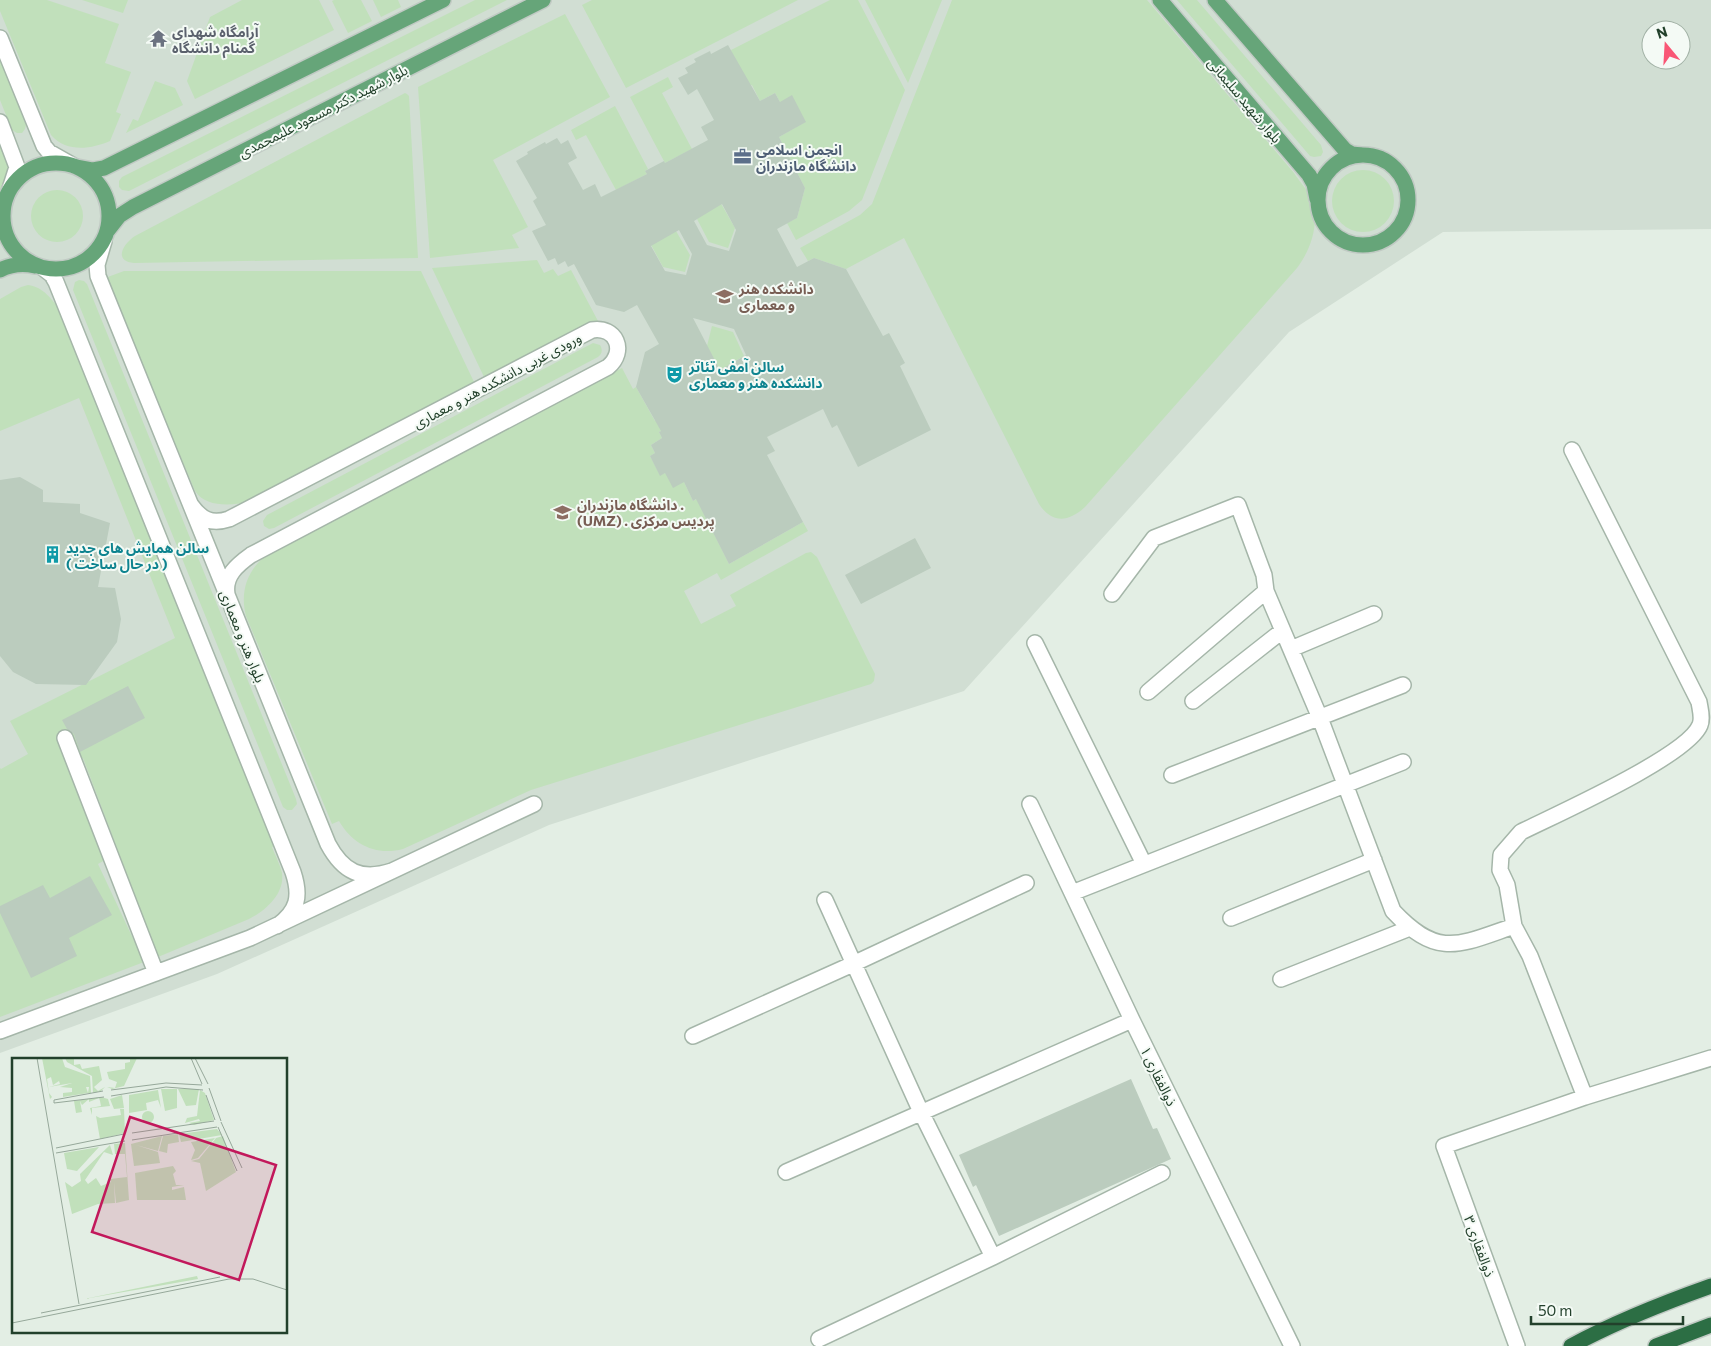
<svg xmlns="http://www.w3.org/2000/svg" width="1711" height="1346" font-family="Commissioner,'Noto Sans Arabic',sans-serif">
<style>
.built{fill:#d1ded3;fill-rule:evenodd}
.green{fill:#c1e0bb}
.building{fill:#bbccbe;fill-rule:evenodd}
.lines{fill:none;stroke-linecap:round;stroke-linejoin:round}
.minor-casing{stroke:#a5b6a9;stroke-width:18}
.major-casing{stroke:#c1cac4;stroke-width:18}
.highway-casing{stroke:#c1cac4;stroke-width:18}
.minor{stroke:#fff;stroke-width:15}
.major{stroke:#66a579;stroke-width:15}
.highway{stroke:#2c6e44;stroke-width:15}
.labels{text-anchor:middle;dominant-baseline:central;stroke-width:4;stroke-linejoin:round;paint-order:stroke}
.worship-label{font-size:14px;font-weight:bold;fill:#5b616d;stroke:#f4faf5;text-anchor:start}
.street-label{font-size:14px;fill:#22402b;stroke:#f4faf5}
.service-label{font-size:14px;font-weight:bold;fill:#4e5e75;stroke:#f4faf5;text-anchor:start}
.education-label{font-size:14px;font-weight:bold;fill:#785e54;stroke:#f4faf5;text-anchor:start}
.culture-label{font-size:14px;font-weight:bold;fill:#0d838f;stroke:#f4faf5;text-anchor:start}
.inset-road{fill:none;stroke:#96a89a;stroke-width:1}
.view{fill:#c2185b;fill-opacity:0.15;stroke:#c2185b;stroke-width:2.5}
.inset-edge{fill:none;stroke:#22402b;stroke-width:2.5}
</style>
<rect width="100%" height="100%" fill="#e3eee4"/>
<path class="built" d="M 0,0 L 1711,0 L 1711,229 L 1443,232 L 1289,332 L 964,691 L 549,825 L 217,974 L 0,1053 ZM 1651,30 L 1681,30 L 1681,60 L 1651,60 Z"/>
<path class="green" d="M 0,0 L 47,0 L 119,24 L 105,63 L 131,72 L 116,112 L 121,114 L 110,141 C 91,149 67,153 51,135 L 0,11 Z
M 82,0 L 128,0 L 123,13 Z
M 242,0 L 319,0 L 334,30 L 195,99 L 187,81 L 210,17 Z
M 334,0 L 361,0 L 372,21 L 348,33 L 332,1 Z
M 373,0 L 398,0 L 401,7 L 381,17 Z
M 475,0 L 507,0 L 129,191 L 122,190 L 119,187 L 119,181 L 122,177 Z
M 592,0 L 798,0 L 626,88 L 582,5 Z
M 830,0 L 858,0 L 905,90 L 862,200 L 849,211 L 796,240 L 787,223 L 797,218 L 805,188 L 779,137 L 805,122 L 780,102 L 775,93 L 760,101 L 752,85 L 741,91 L 731,50 Z
M 865,0 L 942,0 L 908,83 Z
M 952,0 L 1147,0 L 1294,173 C 1299,181 1306,188 1310,196 C 1321,220 1312,248 1297,268 L 1085,507 C 1069,522 1052,524 1039,504 L 904,238 L 846,269 L 814,258 L 808,261 L 800,248 L 860,215 L 872,204 Z
M 1177,0 L 1197,0 L 1321,145 L 1323,152 L 1321,156 L 1314,157 L 1310,156 Z
M 565,14 L 610,97 L 493,160 L 528,227 L 512,235 L 519,248 L 430,258 L 418,87 Z
M 0,59 L 26,125 L 25,129 L 22,133 L 17,133 L 12,130 L 0,100 Z
M 668,77 L 673,87 L 662,93 L 692,149 L 665,163 L 630,97 Z
M 155,81 L 175,88 L 183,105 L 126,133 L 133,119 L 138,121 Z
M 405,93 L 407,94 L 409,96 L 418,258 L 134,263 C 113,261 123,244 135,236 Z
M 615,106 L 648,169 L 645,171 L 647,174 L 616,190 L 586,135 L 576,140 L 571,130 Z
M 0,133 L 9,166 L 6,184 L 0,201 Z
M1332 201a31 31 0 1 1 62 0a31 31 0 1 1-62 0Z
M31 216a26 26 0 1 1 52 0a26 26 0 1 1-52 0Z
M 719,200 L 735,228 L 728,248 L 709,242 L 697,219 Z
M 676,231 L 690,255 L 685,272 L 663,267 L 649,241 Z
M 537,260 L 544,273 L 553,269 L 558,276 L 571,270 L 598,321 L 485,379 L 432,268 Z
M 124,271 L 421,271 L 475,384 L 251,501 C 233,506 206,508 195,491 L 105,278 Z
M 79,280 L 84,281 L 87,284 L 296,799 L 297,804 L 292,810 L 287,810 L 283,807 L 73,290 L 75,282 Z
M 28,285 C 44,287 52,300 61,311 L 275,846 L 272,847 C 275,855 280,864 282,873 C 285,894 265,911 249,919 L 158,957 L 83,758 L 78,759 L 105,860 L 98,864 L 144,962 L 0,1017 L 0,768 L 1,769 L 28,754 L 10,721 L 175,638 L 79,398 L 0,431 L 0,299 L 21,287 Z
M 712,326 L 733,332 L 744,356 L 728,365 L 731,371 L 723,376 L 707,346 Z
M 593,343 L 600,345 C 603,350 602,354 598,357 L 274,528 L 269,529 L 264,526 L 263,521 L 267,515 Z
M 622,368 L 633,389 L 636,387 L 655,421 L 679,408 L 684,418 L 659,432 L 662,438 L 651,445 L 655,453 L 650,456 L 660,475 L 665,473 L 684,482 L 693,501 L 709,492 L 710,526 L 729,564 L 803,522 L 808,531 L 721,580 L 717,573 L 684,591 L 701,624 L 736,606 L 730,595 L 806,553 L 811,552 L 817,557 L 875,674 L 874,681 L 871,684 L 531,790 L 403,849 C 376,856 353,845 339,821 L 332,824 L 246,616 C 239,589 249,566 272,551 Z"/>
<path class="building" d="M 728,45 L 760,101 L 775,93 L 780,102 L 792,95 L 806,122 L 779,137 L 805,188 L 797,218 L 777,229 L 797,267 L 814,258 L 846,269 L 883,336 L 889,333 L 905,363 L 900,366 L 931,430 L 858,467 L 837,425 L 832,428 L 823,409 L 767,437 L 775,451 L 767,455 L 803,522 L 729,564 L 696,499 L 693,501 L 684,482 L 673,488 L 665,473 L 660,476 L 650,456 L 655,453 L 651,445 L 662,438 L 659,432 L 661,431 L 636,387 L 645,352 L 659,344 L 637,305 L 624,312 L 596,305 L 574,264 L 568,267 L 565,261 L 558,265 L 555,258 L 548,261 L 532,231 L 546,225 L 533,201 L 537,198 L 516,161 L 528,154 L 527,152 L 545,142 L 546,144 L 557,138 L 561,144 L 568,140 L 577,158 L 568,163 L 583,190 L 595,184 L 601,197 L 647,174 L 645,171 L 664,161 L 665,163 L 708,140 L 701,127 L 714,120 L 697,89 L 688,95 L 678,78 L 688,73 L 685,68 L 696,62 L 694,59 L 710,51 L 711,54 ZM 722,204 L 736,230 L 729,251 L 707,245 L 694,221 ZM 679,230 L 692,254 L 686,275 L 665,271 L 651,246 ZM 693,318 L 734,329 L 746,355 L 720,370 Z
M 20,477 L 43,490 L 43,502 L 80,504 L 80,513 L 110,523 L 98,587 L 115,588 L 121,619 L 117,642 L 86,685 L 36,684 L 13,672 L 0,656 L 0,480 Z
M 915,538 L 931,568 L 861,604 L 845,575 Z
M 128,686 L 145,718 L 80,752 L 74,734 L 67,729 L 62,720 Z
M 90,876 L 112,915 L 69,938 L 77,956 L 31,978 L 0,913 L 0,906 L 43,885 L 50,898 Z
M 1131,1079 L 1153,1129 L 1157,1128 L 1171,1159 L 999,1236 L 976,1185 L 973,1187 L 959,1155 Z"/>
<g class="lines">
<defs>
<path id="minor" d="M 0,38 L 44,146 L 49,152 L 72,165
M 0,122 L 17,167 L 10,189
M 104,241 L 97,265 L 98,276 L 328,844 C 343,872 361,881 392,871
M 43,268 L 52,275 L 56,282 L 293,872 C 301,896 298,911 277,926
M 191,505 C 201,519 211,525 229,519 L 592,330 C 616,326 627,351 608,367 L 251,555 C 237,565 224,576 227,594
M 1112,594 L 1154,538 L 1238,505 L 1264,575 L 1266,591
M 1035,643 L 1144,864
M 1291,649 L 1374,614
M 1148,692 L 1266,591 L 1320,718 L 1393,911 C 1438,959 1459,945 1514,926 L 1530,956 L 1585,1097 L 1711,1058
M 1193,701 L 1282,631
M 65,738 L 156,973
M 1172,775 L 1403,685
M 1030,804 L 1132,1020 L 1292,1346
M 1072,893 L 1403,762
M 825,900 L 921,1112 L 993,1257
M 1231,918 L 1374,860
M 1514,926 L 1507,885 L 1500,870 L 1501,855 L 1521,832 C 1555,815 1688,756 1700,725 C 1703,718 1700,709 1699,702 L 1572,450
M 1281,979 L 1410,928
M 0,1031 L 250,938 L 534,804
M 693,1036 L 853,964 L 1026,883
M 786,1172 L 1132,1020
M 819,1339 L 993,1257 L 1162,1173
M 1517,1346 L 1444,1146 L 1585,1097"/>
<path id="major" d="M 1160,0 L 1309,175 L 1314,184 L 1317,199
M 1215,0 L 1345,150 L 1352,154 L 1361,155
M1318 200a45 45 0 1 1 90 0a45 45 0 1 1-90 0Z
M3 216a53 53 0 1 1 106 0a53 53 0 1 1-106 0Z
M 77,167 L 93,170 L 104,168 L 443,0
M 108,230 L 119,216 L 133,207 L 543,0
M 0,270 C 12,264 22,263 35,266"/>
<path id="highway" d="M 1571,1346 C 1615,1322 1663,1303 1711,1286
M 1656,1346 L 1711,1325"/>
</defs>
<use href="#minor" class="minor-casing"/>
<use href="#major" class="major-casing"/>
<use href="#highway" class="highway-casing"/>
<use href="#minor" class="minor"/>
<use href="#major" class="major"/>
<use href="#highway" class="highway"/>
</g>
<defs>
<symbol id="temple-bare" viewBox="-9 -9 18 18"><path d="M0-6L5-2H3V0L6.5 2.5H4V6H1.5V3h-3V6H-4V2.5H-6.5L-3 0V-2H-5Z" fill="#6b7280" stroke="#f4faf5" stroke-width="2.5" paint-order="stroke"/></symbol>
<symbol id="office-bare" viewBox="-9 -9 18 18"><path d="M-6-3h4V-5.5h4V-3h4V5H-6ZM-1-4.5V-3h2v-1.5ZM-6 0V1H6V0Z" fill="#5c6f8a" stroke="#f4faf5" stroke-width="2.5" paint-order="stroke"/></symbol>
<symbol id="university-bare" viewBox="-9 -9 18 18"><path d="M0-5L7-2L0 1L-7-2ZM-4 1L0 2.5L4 1V4Q0 6-4 4Z" fill="#8d6e63" stroke="#f4faf5" stroke-width="2.5" paint-order="stroke"/></symbol>
<symbol id="theatre-bare" viewBox="-9 -9 18 18"><path d="M-5-5.5Q0-4 5-5.5V0Q5 5 0 6Q-5 5-5 0ZM-3.3-2.5H-1v1.5H-3.3ZM1-2.5H3.3v1.5H1ZM-2.8 1Q0 5.5 2.8 1Z" fill="#0f9aa8" stroke="#f4faf5" stroke-width="2.5" paint-order="stroke"/></symbol>
<symbol id="building-bare" viewBox="-9 -9 18 18"><path d="M-4-6H4V6H1V3H-1V6H-4ZM-2.5-4.3h1.7v1.8h-1.7ZM.8-4.3h1.7v1.8H.8ZM-2.5-1h1.7V.8h-1.7ZM.8-1h1.7V.8H.8Z" fill="#0f9aa8" stroke="#f4faf5" stroke-width="2.5" paint-order="stroke"/></symbol>
</defs>
<g fill-rule="evenodd">
<use href="#temple-bare" x="146" y="26" width="25" height="25"/>
<use href="#office-bare" x="730" y="144" width="25" height="25"/>
<use href="#university-bare" x="712" y="284" width="25" height="25"/>
<use href="#theatre-bare" x="662" y="362" width="25" height="25"/>
<use href="#university-bare" x="550" y="500" width="25" height="25"/>
<use href="#building-bare" x="40" y="542" width="25" height="25"/>
</g>
<g class="labels">
<g class="worship-label">
<text x="172" y="31">آرامگاه شهدای<tspan x="172" dy="16">گمنام دانشگاه</tspan></text>
</g>
<g class="street-label">
<text transform="translate(1245 100) rotate(50)">بلوار شهید سلیمانی</text>
<text transform="translate(323 111) rotate(-27)">بلوار شهید دکتر مسعود علیمحمدی</text>
<text transform="translate(497 380) rotate(-28)">ورودی غربی دانشکده هنر و معماری</text>
<text transform="translate(243 636) rotate(68)">بلوار هنر و معماری</text>
<text transform="translate(1159 1076) rotate(64)">ذوالفقاری ۱</text>
<text transform="translate(1480 1246) rotate(70)">ذوالفقاری ۳</text>
</g>
<g class="service-label">
<text x="756" y="149">انجمن اسلامی<tspan x="756" dy="16">دانشگاه مازندران</tspan></text>
</g>
<g class="education-label">
<text x="739" y="288">دانشکده هنر<tspan x="739" dy="16">و معماری</tspan></text>
<text x="577" y="504">دانشگاه مازندران .<tspan x="577" dy="16">(UMZ) . پردیس مرکزی</tspan></text>
</g>
<g class="culture-label">
<text x="689" y="366">سالن آمفی تئاتر<tspan x="689" dy="16">دانشکده هنر و معماری</tspan></text>
<text x="66" y="547">سالن همایش های جدید<tspan x="66" dy="16">( در حال ساخت )</tspan></text>
</g>
</g>
<g transform="translate(12 1058)">
<rect width="275" height="275" fill="#e3eee4"/>
<path d="M 30,0 L 50,0 L 53,9 L 78,18 L 79,35 L 76,35 L 77,29 L 74,29 L 76,35 L 51,39 L 51,35 L 60,34 L 60,30 L 48,29 L 60,25 L 37,29 L 48,26 L 47,23 L 41,27 L 39,19 L 35,21 L 37,35 L 40,39 L 38,41 ZM 53,0 L 62,0 L 62,7 L 68,6 L 70,11 L 87,8 L 90,22 L 82,29 L 86,33 L 93,29 L 89,33 L 81,35 L 80,18 L 55,4 ZM 118,0 L 125,0 L 112,28 L 100,31 L 95,29 L 103,30 L 105,24 L 97,21 L 95,14 L 113,11 L 113,5 L 118,4 ZM 149,31 L 165,31 L 165,50 L 153,53 ZM 166,31 L 187,31 L 184,47 L 174,48 ZM 146,32 L 149,50 L 146,42 L 134,45 L 135,52 L 117,55 L 117,37 ZM 188,32 L 193,35 L 202,62 L 182,67 L 177,65 L 188,63 L 187,61 L 173,65 L 175,60 L 185,58 ZM 110,37 L 112,50 L 102,51 L 98,41 ZM 89,39 L 96,41 L 98,48 L 80,50 L 80,57 L 78,50 L 89,48 L 88,43 L 87,40 L 77,44 L 77,41 L 70,47 L 68,43 L 70,54 L 64,55 L 62,43 ZM 108,51 L 112,51 L 113,75 L 88,81 L 84,58 L 88,60 L 109,57 ZM130 59a6 6 0 1 1 12 0a6 6 0 1 1-12 0ZM 205,71 L 210,77 L 169,84 L 167,76 ZM 166,76 L 167,84 L 156,86 L 155,95 L 147,93 L 151,78 ZM 150,78 L 146,93 L 124,87 L 146,94 L 148,105 L 122,108 L 119,86 ZM 211,78 L 224,114 L 194,133 L 188,105 L 179,103 L 187,101 L 204,80 ZM 203,80 L 186,100 L 179,102 L 183,92 L 179,84 ZM 113,85 L 117,142 L 104,145 L 102,124 L 103,145 L 86,146 L 60,156 L 53,124 L 60,129 L 69,123 L 68,116 L 98,87 L 101,97 L 92,94 L 73,122 L 76,126 L 84,120 L 89,128 L 99,124 L 98,121 L 115,119 L 113,96 L 103,96 L 102,86 ZM 87,89 L 65,113 L 55,111 L 52,95 ZM 161,108 L 164,113 L 161,116 L 164,127 L 172,127 L 160,129 L 160,132 L 172,129 L 174,142 L 125,142 L 123,115 ZM 185,218 L 186,221 L 72,241 Z" fill="#c1e0bb"/>
<path class="inset-road" d="M 25,0 L 67,246M 179,0 L 190,26M 183,0 L 196,26M 197,30 L 209,63M 99,32 L 154,25 L 190,27M 91,33 L 42,42 L 42,45 L 92,39M 194,37 L 203,62M 99,38 L 154,29 L 191,32M 209,64 L 230,110M 206,69 L 225,113M 120,75 L 202,63M 120,82 L 205,69M 44,90 L 112,76M 44,95 L 113,83M 29,255 L 208,219M 0,265 L 217,221 L 241,221 L 275,232"/>
<path class="view" d="M 118,59 L 264,107 L 227,222 L 80,174 Z"/>
<rect width="275" height="275" class="inset-edge"/>
</g>
<g transform="translate(1666 45) rotate(342)"><circle r="24" fill="#f4faf5" stroke="#a0b0a4"/>
<path d="M0-4L9 19L0 12L-9 19Z" fill="#f95675"/>
<text y="-8" font-size="14" font-weight="bold" text-anchor="middle" fill="#22402b">N</text>
</g>
<path d="M1531 1316v8h152v-8" fill="none" stroke="#22402b" stroke-width="2.5"/>
<text x="1538" y="1316" font-size="15" fill="#22402b" stroke="#f4faf5" stroke-width="4" paint-order="stroke">50 m</text>
</svg>
